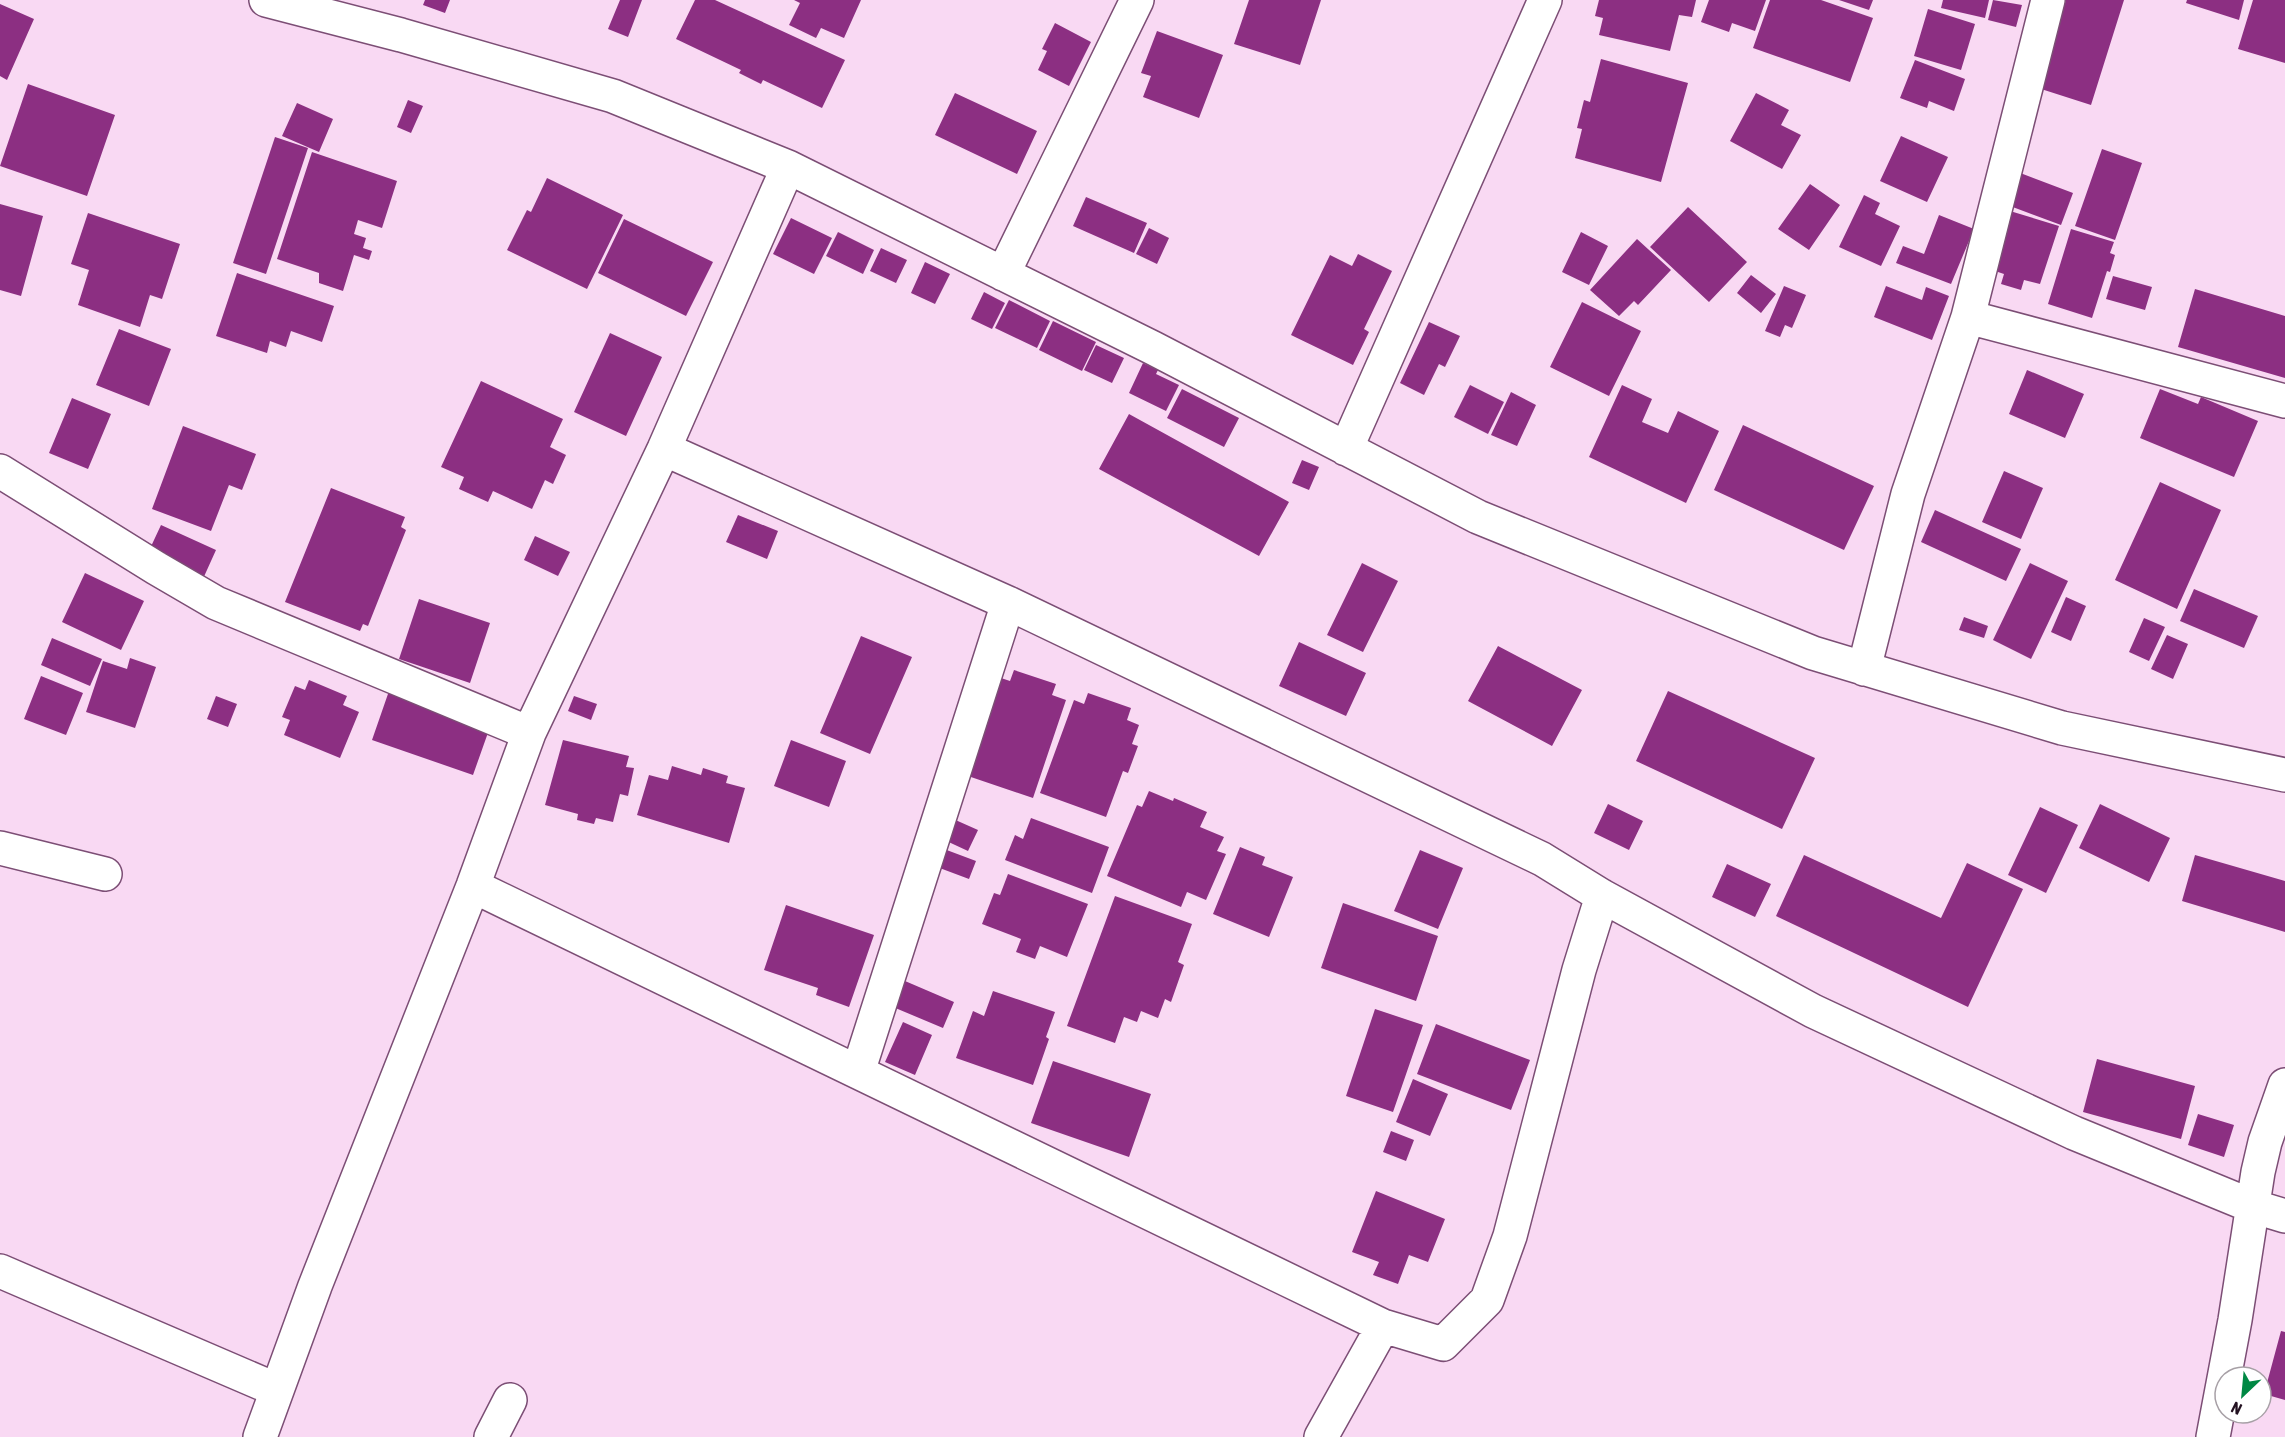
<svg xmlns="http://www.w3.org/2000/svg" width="2285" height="1437" font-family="'Asap Condensed',sans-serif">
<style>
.building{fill:#8c2f82}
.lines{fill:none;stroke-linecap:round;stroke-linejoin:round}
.minor-casing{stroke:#7c4e75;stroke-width:36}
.minor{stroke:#fff;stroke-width:33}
</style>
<rect width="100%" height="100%" fill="#f9d9f3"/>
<path class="building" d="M 425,0 L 450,0 L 445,13 L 423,5 Z
M 620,0 L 642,0 L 628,37 L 608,29 Z
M 695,0 L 715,0 L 845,60 L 822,108 L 763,80 L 761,84 L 739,73 L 741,70 L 676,39 Z
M 794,0 L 861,0 L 844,38 L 821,28 L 816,38 L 789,25 L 800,3 Z
M 1249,0 L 1321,0 L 1300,65 L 1234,44 Z
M 1599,0 L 1696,0 L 1692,17 L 1679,15 L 1670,51 L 1599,35 L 1603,18 L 1595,16 Z
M 1709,0 L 1766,0 L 1755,31 L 1732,23 L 1729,32 L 1701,22 Z
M 1770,0 L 1821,0 L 1873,18 L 1850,82 L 1753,48 Z
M 1839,0 L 1873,0 L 1869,10 Z
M 1943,0 L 1989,0 L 1985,18 L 1941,8 Z
M 1993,0 L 2022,5 L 2016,27 L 1988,20 Z
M 2066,0 L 2124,0 L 2091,105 L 2038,88 Z
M 2187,0 L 2244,0 L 2239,20 L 2186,3 Z
M 2253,0 L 2285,0 L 2285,63 L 2238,49 Z
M 0,4 L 34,19 L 7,80 L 0,76 Z
M 1928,9 L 1975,24 L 1961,70 L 1914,56 Z
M 1055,23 L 1091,42 L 1069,86 L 1038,70 L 1047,51 L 1042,49 Z
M 1157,31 L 1223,55 L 1199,118 L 1143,97 L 1151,76 L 1141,73 Z
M 1601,59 L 1688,83 L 1661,182 L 1575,158 L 1582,129 L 1577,128 L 1584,100 L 1590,102 Z
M 1915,60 L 1965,79 L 1954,111 L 1929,101 L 1927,108 L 1900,98 Z
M 28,84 L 115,115 L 87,196 L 0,166 Z
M 955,93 L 1037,131 L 1017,174 L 935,135 Z
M 1756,93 L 1789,110 L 1781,125 L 1801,135 L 1782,169 L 1730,141 Z
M 408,100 L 423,106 L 411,133 L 397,127 Z
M 297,103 L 333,119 L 319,152 L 282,136 Z
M 1901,136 L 1948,157 L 1927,202 L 1880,181 Z
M 275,137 L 308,148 L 266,274 L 233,263 Z
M 2102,149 L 2142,163 L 2115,240 L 2075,226 Z
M 312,152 L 397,181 L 382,228 L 358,220 L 354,234 L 366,238 L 363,248 L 372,251 L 369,260 L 354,255 L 343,291 L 319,283 L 319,273 L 277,259 Z
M 2015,171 L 2073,193 L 2061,225 L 2002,203 Z
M 547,178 L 623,215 L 587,289 L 507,250 L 527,210 L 531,212 Z
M 1810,184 L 1840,205 L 1809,250 L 1778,229 Z
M 1864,195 L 1880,203 L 1875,214 L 1900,226 L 1881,266 L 1839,247 Z
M 1086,197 L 1147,223 L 1134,253 L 1073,226 Z
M 0,204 L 43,216 L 21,296 L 0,290 Z
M 1688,207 L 1747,262 L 1709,302 L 1650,247 Z
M 2010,211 L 2059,226 L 2040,284 L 2024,280 L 2021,290 L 2001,284 L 2004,274 L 1992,270 Z
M 88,213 L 180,244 L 162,299 L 150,295 L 140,327 L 78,305 L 89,270 L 71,264 Z
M 1939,215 L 1974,229 L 1951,284 L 1896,263 L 1903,246 L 1924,254 Z
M 791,218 L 832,238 L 814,274 L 773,254 Z
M 624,219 L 713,262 L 686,316 L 598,273 Z
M 1149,228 L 1169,238 L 1157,264 L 1136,254 Z
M 2071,229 L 2114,242 L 2110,253 L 2115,255 L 2110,272 L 2107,271 L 2092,318 L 2048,304 Z
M 838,232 L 874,250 L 863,274 L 826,256 Z
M 1581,232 L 1608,246 L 1589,285 L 1562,272 Z
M 1637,239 L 1671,270 L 1638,305 L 1634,301 L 1619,316 L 1590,290 Z
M 881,248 L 907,260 L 896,283 L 870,271 Z
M 1358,254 L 1392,271 L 1364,329 L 1369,332 L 1353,365 L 1291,335 L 1330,255 L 1352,266 Z
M 925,262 L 950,274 L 935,304 L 911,293 Z
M 237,273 L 334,306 L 322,342 L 291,331 L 286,347 L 270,341 L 267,353 L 216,336 Z
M 1751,275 L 1776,294 L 1761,313 L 1737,293 Z
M 2113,276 L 2152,287 L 2145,310 L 2106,299 Z
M 1784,286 L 1806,295 L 1792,328 L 1785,325 L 1780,337 L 1765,331 Z
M 1886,286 L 1922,300 L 1926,287 L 1949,296 L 1932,340 L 1874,317 Z
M 2195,289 L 2285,316 L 2285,378 L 2178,347 Z
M 984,292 L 1005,303 L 992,329 L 971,319 Z
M 1009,300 L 1050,321 L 1037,348 L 995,328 Z
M 1582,302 L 1641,331 L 1609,396 L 1550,367 Z
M 1053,321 L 1096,342 L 1082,371 L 1039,350 Z
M 1429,322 L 1460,336 L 1445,367 L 1439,364 L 1424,395 L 1400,383 Z
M 119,329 L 171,349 L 149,406 L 96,385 Z
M 610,333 L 662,357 L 626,436 L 574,412 Z
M 1096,345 L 1124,358 L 1112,383 L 1084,370 Z
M 1143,363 L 1158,370 L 1156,374 L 1179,385 L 1166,411 L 1129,393 Z
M 2027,370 L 2084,394 L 2065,438 L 2009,414 Z
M 481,381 L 563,419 L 550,447 L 566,455 L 553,484 L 545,480 L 532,509 L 493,491 L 488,502 L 459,489 L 464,477 L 441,467 Z
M 1470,385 L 1504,402 L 1488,434 L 1454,417 Z
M 1622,385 L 1652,399 L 1642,422 L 1668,433 L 1678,411 L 1719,431 L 1686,503 L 1589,457 Z
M 1182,389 L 1239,418 L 1224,447 L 1167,418 Z
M 2160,389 L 2198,404 L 2201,397 L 2258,421 L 2234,477 L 2140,438 Z
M 1511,392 L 1536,405 L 1517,446 L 1491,435 Z
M 72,398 L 111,414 L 88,469 L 49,453 Z
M 1129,414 L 1289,502 L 1259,556 L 1099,469 Z
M 1743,425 L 1874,486 L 1844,550 L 1714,490 Z
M 183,426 L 256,454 L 242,490 L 229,485 L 211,531 L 152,509 Z
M 1302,460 L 1319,467 L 1309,490 L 1292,483 Z
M 2004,471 L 2043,488 L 2021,539 L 1982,522 Z
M 2160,482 L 2221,510 L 2177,609 L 2115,580 Z
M 331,488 L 405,517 L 401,527 L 406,530 L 368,626 L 363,624 L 360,631 L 285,602 Z
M 1935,510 L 2021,549 L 2006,581 L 1921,542 Z
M 738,515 L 778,531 L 767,559 L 726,542 Z
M 161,525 L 216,550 L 202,581 L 147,555 Z
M 535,536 L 570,552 L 558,576 L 524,560 Z
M 1362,563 L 1398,581 L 1363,652 L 1327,635 Z
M 2030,563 L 2068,581 L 2031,659 L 1993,640 Z
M 85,573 L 144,601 L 121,650 L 62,622 Z
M 2194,589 L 2258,616 L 2244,648 L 2180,621 Z
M 2066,597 L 2086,606 L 2071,641 L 2051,632 Z
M 419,599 L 490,623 L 470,683 L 399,659 Z
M 1964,617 L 1988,626 L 1984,638 L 1959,630 Z
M 2144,618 L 2165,627 L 2149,661 L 2129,652 Z
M 2167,635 L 2188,644 L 2173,679 L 2151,669 Z
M 861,636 L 912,657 L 870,754 L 820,733 Z
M 52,638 L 102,659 L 90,686 L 41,665 Z
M 1299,642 L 1366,673 L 1346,716 L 1279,686 Z
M 1498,646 L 1582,690 L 1552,746 L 1468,701 Z
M 130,658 L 156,667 L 135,728 L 86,712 L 103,661 L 127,669 Z
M 1014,670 L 1056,684 L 1052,695 L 1066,700 L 1033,798 L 965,775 L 998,677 L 1010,681 Z
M 41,676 L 83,693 L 66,735 L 24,719 Z
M 309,680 L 347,696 L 343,705 L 359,712 L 340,758 L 284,735 L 290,720 L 282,717 L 295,686 L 305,690 Z
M 389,691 L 490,727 L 473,775 L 372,740 Z
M 1668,691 L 1815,758 L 1782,829 L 1636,761 Z
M 1088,693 L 1131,708 L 1127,720 L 1139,725 L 1132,744 L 1138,746 L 1128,773 L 1123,771 L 1106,817 L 1040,793 L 1074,700 L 1084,704 Z
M 216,696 L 237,704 L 228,727 L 207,719 Z
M 574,696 L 597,704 L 591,720 L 568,711 Z
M 563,740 L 629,756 L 626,767 L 634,768 L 628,796 L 620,794 L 613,822 L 596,818 L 594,824 L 577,820 L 578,814 L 545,805 Z
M 791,740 L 846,761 L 829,807 L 774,786 Z
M 672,766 L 701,775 L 703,768 L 728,776 L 726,783 L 745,788 L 729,843 L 637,815 L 649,775 L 668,780 Z
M 1149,791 L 1173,801 L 1174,798 L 1207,812 L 1200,827 L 1224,837 L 1217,851 L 1226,854 L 1206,900 L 1187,892 L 1181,907 L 1107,876 L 1137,805 L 1142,807 Z
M 1608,804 L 1643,821 L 1629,850 L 1594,833 Z
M 2100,804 L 2170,838 L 2149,882 L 2079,848 Z
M 2040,807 L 2078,825 L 2046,893 L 2008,875 Z
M 951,818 L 978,830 L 968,851 L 940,838 Z
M 1031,818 L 1109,847 L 1092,893 L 1005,860 L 1015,835 L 1023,839 Z
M 1240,847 L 1265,857 L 1262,865 L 1293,877 L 1269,937 L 1213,914 Z
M 944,849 L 976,861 L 969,879 L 937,867 Z
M 1420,850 L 1463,868 L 1438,929 L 1394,911 Z
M 1804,855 L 1941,918 L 1967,863 L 2023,889 L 1968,1007 L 1776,916 Z
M 2195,855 L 2285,881 L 2285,932 L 2182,901 Z
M 1727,864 L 1771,884 L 1755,917 L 1712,897 Z
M 1008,874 L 1088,904 L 1067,957 L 1040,946 L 1035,959 L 1016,952 L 1021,939 L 982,924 L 994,893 L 1000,895 Z
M 1115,896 L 1192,924 L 1178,962 L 1184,965 L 1171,1002 L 1165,999 L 1158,1018 L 1141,1011 L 1137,1022 L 1124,1017 L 1115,1043 L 1067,1026 Z
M 1343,903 L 1438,936 L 1416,1001 L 1321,968 Z
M 786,905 L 874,935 L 849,1007 L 816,995 L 818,988 L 764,970 Z
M 905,981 L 954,1002 L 943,1028 L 893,1007 Z
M 993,991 L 1055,1012 L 1046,1037 L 1049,1039 L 1033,1085 L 956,1058 L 973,1011 L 984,1016 Z
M 1375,1009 L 1423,1025 L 1393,1112 L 1346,1096 Z
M 903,1022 L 932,1035 L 915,1075 L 885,1062 Z
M 1436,1024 L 1530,1060 L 1511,1110 L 1417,1074 Z
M 2097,1059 L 2195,1086 L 2181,1139 L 2083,1112 Z
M 1053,1061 L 1151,1094 L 1129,1157 L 1031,1123 Z
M 1413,1079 L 1448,1094 L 1430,1136 L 1396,1122 Z
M 2198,1114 L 2234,1125 L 2224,1157 L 2188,1145 Z
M 1391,1131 L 1414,1140 L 1406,1161 L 1383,1152 Z
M 1376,1191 L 1445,1219 L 1428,1262 L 1409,1255 L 1398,1284 L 1373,1275 L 1379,1262 L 1352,1252 Z
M 2281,1331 L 2285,1332 L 2285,1400 L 2264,1394 Z"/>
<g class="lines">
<defs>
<path id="minor" d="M 266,0 L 401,35 L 613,96 L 788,167 L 1153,348 L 1478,517 L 1813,653 L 2062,728 L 2285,775
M 1003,274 L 1137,0
M 1968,317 L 2285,401
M 664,449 L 1008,603 L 1542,859 L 1602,896 L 1813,1011 L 2074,1133 L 2252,1206 L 2285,1216
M 1346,449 L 1545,0
M 0,471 L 156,568 L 216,603 L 529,733
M 1864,669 L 1908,494 L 1968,317 L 2048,0
M 0,848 L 105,874
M 473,886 L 1383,1326 L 1443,1344 L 1487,1300 L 1510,1236 L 1579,970 L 1602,896
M 858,1072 L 1008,603
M 0,1271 L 277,1390
M 260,1437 L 315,1286 L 473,886 L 529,733 L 664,449 L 788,167
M 491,1437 L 510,1400
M 1321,1437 L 1383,1326
M 2213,1437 L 2235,1320 L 2258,1172 L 2265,1142 L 2285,1085"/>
</defs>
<use href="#minor" class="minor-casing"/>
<use href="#minor" class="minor"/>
</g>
<g transform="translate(2243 1395) rotate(206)"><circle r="28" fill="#ffffff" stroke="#a7a0a6" stroke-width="1.5"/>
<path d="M0-4.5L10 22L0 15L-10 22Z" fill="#008844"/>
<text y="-9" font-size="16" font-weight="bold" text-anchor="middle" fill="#231121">N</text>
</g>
</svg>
